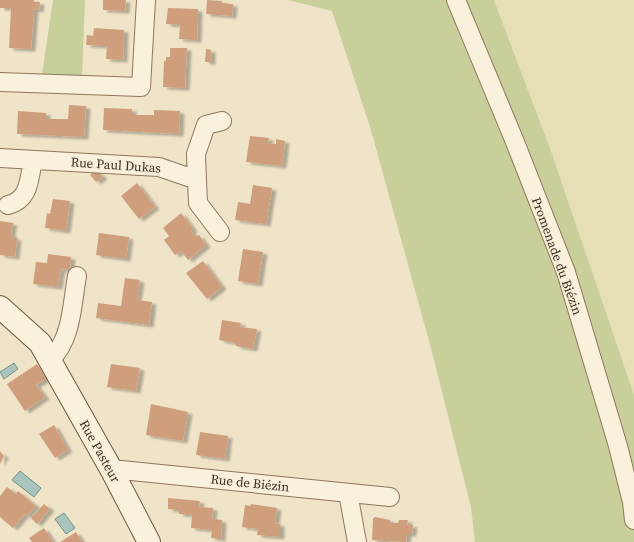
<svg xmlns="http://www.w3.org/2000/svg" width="634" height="542" font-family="'Source Serif 4',serif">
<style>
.farmland{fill:#e6deb5}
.green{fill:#c9cf9b}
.water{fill:#a9c4bc;stroke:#6f938a}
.building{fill:#cf9f7d;filter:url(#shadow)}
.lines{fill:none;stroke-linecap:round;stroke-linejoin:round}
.street-casing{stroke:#8d765c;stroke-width:20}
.secondary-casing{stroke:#6f573f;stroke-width:24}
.street{stroke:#faf1dc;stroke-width:18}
.secondary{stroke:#faf1dc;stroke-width:22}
.labels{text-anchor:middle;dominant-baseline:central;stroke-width:3;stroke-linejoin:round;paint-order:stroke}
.street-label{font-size:13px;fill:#3d2e20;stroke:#f7eed8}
</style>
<defs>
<filter id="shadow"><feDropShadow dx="4.5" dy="2.5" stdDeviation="1" flood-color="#0004"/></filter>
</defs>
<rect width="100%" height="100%" fill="#f0e4c8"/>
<path class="farmland" d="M 494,0 L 634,0 L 634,395 L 552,154 Z"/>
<path class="green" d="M 53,0 L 85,0 L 82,76 L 42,74 Z
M 288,0 L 494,0 L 552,154 L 634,395 L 634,542 L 475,542 L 471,507 L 432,352 L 371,130 L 332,11 Z"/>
<path class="water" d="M 14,363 L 18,369 L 4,379 L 0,372 Z
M 20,471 L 41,488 L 34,497 L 12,480 Z
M 64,513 L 75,528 L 66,534 L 55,519 Z"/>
<path class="building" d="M 0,0 L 34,0 L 34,2 L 40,2 L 39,10 L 34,9 L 31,49 L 9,48 L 11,8 L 0,8 Z
M 103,0 L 126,0 L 125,11 L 103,10 Z
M 207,0 L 222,1 L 222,3 L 233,4 L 232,16 L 206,14 Z
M 168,8 L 198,9 L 197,40 L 179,39 L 180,25 L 166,24 Z
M 94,28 L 124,30 L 123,60 L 106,59 L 107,46 L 86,45 L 87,35 L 93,36 Z
M 170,48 L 187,48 L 185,88 L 163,87 L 164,61 L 166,61 L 166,57 L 170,57 Z
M 206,49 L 211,50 L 211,62 L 205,62 Z
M 69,105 L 86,106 L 84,137 L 17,134 L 18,111 L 46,113 L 46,119 L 68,119 Z
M 104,108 L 132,109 L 132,115 L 154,115 L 154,110 L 180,111 L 179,134 L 103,130 Z
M 250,136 L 269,138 L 268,143 L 276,144 L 276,139 L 285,141 L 282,166 L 246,162 Z
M 96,170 L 103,177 L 96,182 L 90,175 Z
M 137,183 L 155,207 L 139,219 L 121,196 Z
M 253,185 L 272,188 L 266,224 L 235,220 L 238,202 L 250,204 Z
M 53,199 L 70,201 L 66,231 L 45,228 L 47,213 L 50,214 Z
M 181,213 L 193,229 L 191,231 L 196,237 L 199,235 L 206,245 L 188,260 L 181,251 L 175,255 L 164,240 L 169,236 L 163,228 Z
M 0,221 L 13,223 L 11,233 L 14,238 L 17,238 L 15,257 L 0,255 Z
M 99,233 L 129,237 L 126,259 L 96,255 Z
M 243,249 L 263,252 L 258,284 L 238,281 Z
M 48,254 L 71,257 L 70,270 L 61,269 L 58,287 L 33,284 L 36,262 L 47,263 Z
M 203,261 L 222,287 L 207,299 L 186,273 Z
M 125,278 L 140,280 L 137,300 L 152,302 L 149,325 L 96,318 L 98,303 L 121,306 Z
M 222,320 L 241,323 L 240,327 L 257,329 L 253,349 L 236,346 L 236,343 L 219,340 Z
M 37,364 L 47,378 L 36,385 L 45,397 L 25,411 L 7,384 Z
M 111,364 L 140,368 L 136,391 L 107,387 Z
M 151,404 L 188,412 L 183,441 L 146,435 Z
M 54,425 L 68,450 L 55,458 L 39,434 Z
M 200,432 L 228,436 L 225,459 L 196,455 Z
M 0,451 L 4,456 L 0,464 Z
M 7,487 L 16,494 L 18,491 L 36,506 L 27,516 L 25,514 L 13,528 L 0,517 L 0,496 Z
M 168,498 L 200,501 L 199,507 L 213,508 L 212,519 L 222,520 L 221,539 L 211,538 L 212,530 L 191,528 L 192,515 L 179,514 L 179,510 L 168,509 Z
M 44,504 L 50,509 L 37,524 L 31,518 Z
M 251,504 L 277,508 L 275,523 L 280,524 L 280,537 L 257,535 L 258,529 L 242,527 L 245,505 L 250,506 Z
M 375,517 L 390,520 L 390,523 L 398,523 L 399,520 L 408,520 L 407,525 L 413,525 L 412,534 L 407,534 L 406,542 L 372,540 L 373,519 Z
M 44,528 L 53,542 L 32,542 L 29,538 Z
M 76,532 L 82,542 L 60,542 Z"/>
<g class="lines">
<defs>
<path id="street" d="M 456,0 L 515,142 L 566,272 L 618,446 L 632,502 L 634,520
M 0,82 L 141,87 L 146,0
M 0,158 L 159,167 L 197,180 L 196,154 L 206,125 L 222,121
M 197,180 L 198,203 L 220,232
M 8,205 C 30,200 29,178 33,160
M 50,360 C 72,340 72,304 77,276
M 111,469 L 390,497
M 348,493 L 357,542"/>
<path id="secondary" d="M 0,307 L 40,343 L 111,469 L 149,542"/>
</defs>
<use href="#street" class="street-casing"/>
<use href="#secondary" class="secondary-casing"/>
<use href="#street" class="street"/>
<use href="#secondary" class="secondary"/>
</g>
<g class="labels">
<g class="street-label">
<text transform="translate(116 165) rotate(4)">Rue Paul Dukas</text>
<text transform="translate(557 256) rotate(70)">Promenade du Biézin</text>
<text transform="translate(100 451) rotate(61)">Rue Pasteur</text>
<text transform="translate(250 483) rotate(6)">Rue de Biézin</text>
</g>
</g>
</svg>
